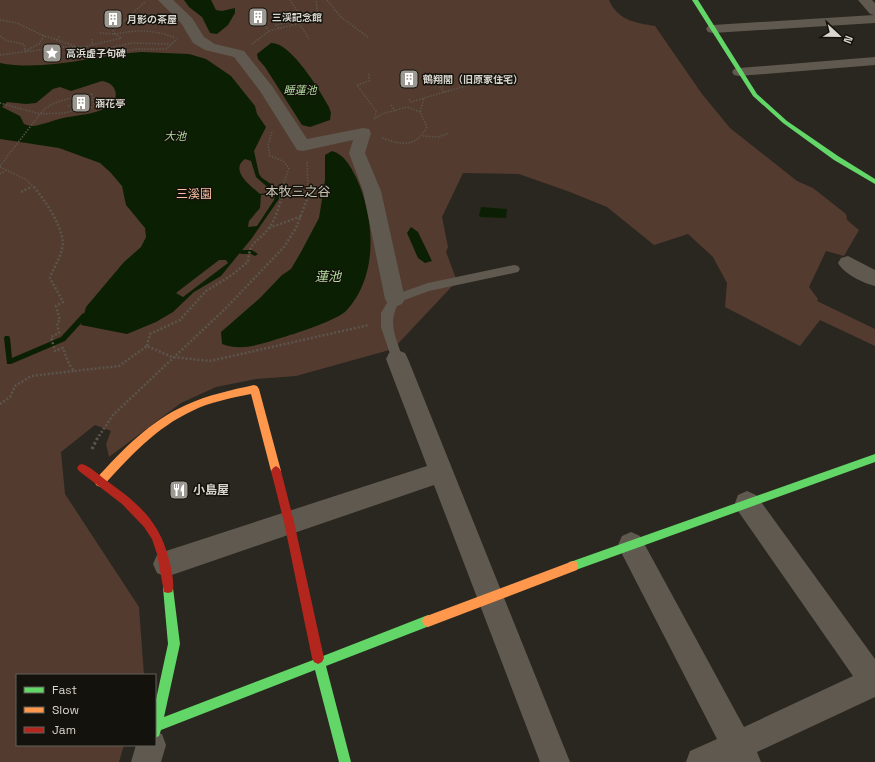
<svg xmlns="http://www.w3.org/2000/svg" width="875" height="762" font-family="'Space Grotesk','Noto Sans JP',sans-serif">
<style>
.green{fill:#543b2f}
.water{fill:#0b2003;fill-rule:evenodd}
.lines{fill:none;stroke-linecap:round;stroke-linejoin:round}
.stream{fill:#0b2003;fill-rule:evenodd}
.path-far2{stroke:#5b554d;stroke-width:1.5;stroke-dasharray:1.5 1.5;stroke-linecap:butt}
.path-far1{stroke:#5b554d;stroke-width:2.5;stroke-dasharray:2 2;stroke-linecap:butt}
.path{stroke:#5b554d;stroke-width:3;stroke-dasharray:2.5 2.5;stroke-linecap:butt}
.lane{fill:#60594f;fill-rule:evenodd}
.street{fill:#60594f;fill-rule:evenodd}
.fast{fill:#63d668;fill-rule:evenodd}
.slow{fill:#ff974d;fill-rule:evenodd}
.jam{fill:#b3261e;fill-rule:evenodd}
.labels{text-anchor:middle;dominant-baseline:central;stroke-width:3;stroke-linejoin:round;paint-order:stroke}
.far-poi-label{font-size:10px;font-weight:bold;fill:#d8d6ce;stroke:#14120c;text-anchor:start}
.far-water-label{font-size:11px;font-style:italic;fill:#b1dd9e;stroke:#14120c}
.park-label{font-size:12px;fill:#fabfa4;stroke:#14120c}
.poi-label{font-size:12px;font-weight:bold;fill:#d8d6ce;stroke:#14120c;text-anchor:start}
.neighbourhood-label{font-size:13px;fill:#c9c4b4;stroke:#14120c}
.water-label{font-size:13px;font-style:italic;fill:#b1dd9e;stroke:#14120c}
</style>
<rect width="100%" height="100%" fill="#2a2720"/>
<path class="green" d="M 0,0 L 609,0 C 617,20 636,23 655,26 L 702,94 L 730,128 L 797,181 L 813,188 L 846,214 L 847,220 L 859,230 L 844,256 L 826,251 L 809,287 L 818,299 L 817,301 L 875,329 L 875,346 L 820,320 L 800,346 L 725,307 L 727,283 L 713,257 L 688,234 L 654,245 L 607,207 L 570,192 L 519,174 L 463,173 L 442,217 L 448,247 L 446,252 L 457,281 L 393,349 L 296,376 L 256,379 L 216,387 L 181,403 L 109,457 L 106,444 L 111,431 L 95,425 L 61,452 L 65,494 L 139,607 L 144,675 L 17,675 L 17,745 L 124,745 L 119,762 L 0,762 Z"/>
<path class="water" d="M 184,0 L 211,0 L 216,10 L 222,11 L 235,8 L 235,13 L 228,25 L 217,34 L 210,33 L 202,17 L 189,7 Z
M 271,43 C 291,42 320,91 329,107 L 331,113 L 330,120 L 310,127 L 302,125 L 265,67 L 258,59 L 257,54 Z
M 141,52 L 189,54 L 206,59 L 231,76 L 255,106 L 257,114 L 266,127 L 254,151 L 259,174 L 262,178 L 277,188 L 280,193 L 279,199 L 252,238 L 221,276 L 194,292 L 173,312 L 156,322 L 127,334 L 81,325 L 86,307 L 124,262 L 141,247 L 146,237 L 145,228 L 126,205 L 122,186 L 111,173 L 100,163 L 59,148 L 0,139 L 0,63 C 46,72 95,55 141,52 ZM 102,81 C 118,83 121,101 106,108 C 92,115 77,115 63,118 C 53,120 43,125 33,126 C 30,126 27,125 24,124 L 20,116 L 2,107 L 7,102 L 26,104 L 36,103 L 53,89 L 60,87 L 71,91 ZM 245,159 L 251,161 L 256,177 L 273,192 L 260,194 C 251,186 229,170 245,159 ZM 274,194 L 275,194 L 274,200 L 257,226 L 248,227 L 249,221 L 260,208 L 261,195 ZM 219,260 L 226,260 L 228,263 L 183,297 L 176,293 Z
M 332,151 C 345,155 350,166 356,177 C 375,218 379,276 346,311 C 337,320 297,333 284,337 C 263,343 244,352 222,344 L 221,332 L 260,298 L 282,275 L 291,269 L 301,252 L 319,218 L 325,180 L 325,155 Z
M 481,207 L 507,209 L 506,218 L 481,217 L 479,216 Z
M 411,227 L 418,232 L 432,261 L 425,263 L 418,258 L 407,233 Z"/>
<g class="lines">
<path class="stream" d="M 239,250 L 252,250 L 258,254 L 255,256 L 251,254 L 241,254 L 238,252 Z
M 84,313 L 87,316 L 86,318 L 65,341 L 11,364 L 7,364 L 4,338 L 5,336 L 9,336 L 10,338 L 12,358 L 61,337 L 82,314 Z"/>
<path class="path-far2" d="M 327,0 L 341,17 L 369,38
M 0,20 L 17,23 L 42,35 L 75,46
M 305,22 L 318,15 L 316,0
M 115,23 L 121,23
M 263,23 L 269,31
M 299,23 L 309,39
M 279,28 L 276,25 L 290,22 L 292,25
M 100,33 L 115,34 L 113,31 L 146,1
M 0,36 L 7,41 L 24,44 L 25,51 L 39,44 L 44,36
M 121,38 L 115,34 C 136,30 155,29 175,38
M 92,39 L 92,45
M 57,40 L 60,36
M 252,44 L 269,31 L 305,22 L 290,0
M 81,54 L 132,43 L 170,44
M 0,55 L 61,47 L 83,47 L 122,38
M 91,57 L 137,49 L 166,49 L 177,39
M 369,74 L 369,81 L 357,85 L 376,111 L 375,117
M 445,81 L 443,82 L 446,85 L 440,87 L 445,93
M 92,94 L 94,107 L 63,113 L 40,114 C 52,99 75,98 92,94 Z
M 409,99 L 411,102 L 424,98
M 0,103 L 40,114
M 391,105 L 395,111
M 68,106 L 93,100
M 374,119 L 382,114 L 407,107 L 420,112
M 272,132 L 268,145 L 270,156 L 283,161 L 289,168 L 282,188
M 423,136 L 438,137 L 449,133
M 382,138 C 403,145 415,148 427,127 L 420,112 L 424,98 L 486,80
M 307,162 L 308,188
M 0,166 L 40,114
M 0,167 L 25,179 L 35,188
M 0,174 L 6,170
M 29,188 L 32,187"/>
<path class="path-far1" d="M 34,187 C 45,200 67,232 62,249 C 60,259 53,268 50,278 L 63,302 L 56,306 L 60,320 L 57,323 L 59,333 L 51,337 L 55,351 L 63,348 L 69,364 L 74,371 L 119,366 L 147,346 L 172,357 L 210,361 L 369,325
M 21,192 L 31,187
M 269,228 L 302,216
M 147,346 L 150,334 L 180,320 L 206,291 L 232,275 L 248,262 C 250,239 257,244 269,228 C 276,219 279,204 284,193 L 283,187
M 0,404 L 10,397 L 15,386 L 31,376 L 74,371
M 99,436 L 113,415 L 226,308 L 284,247 L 296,228 L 308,197 L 308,187"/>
<path class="path" d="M 92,449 L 99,435"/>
<path class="lane" d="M 514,265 L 518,266 L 520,269 L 518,272 L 429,291 L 399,302 C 387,324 396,337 403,359 L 401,363 L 397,364 L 393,363 L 381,327 L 381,313 L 391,296 L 428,283 Z"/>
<path class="street" d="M 158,0 L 173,0 L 192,18 L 204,37 L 215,44 L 244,51 L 272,86 L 307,139 L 363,128 L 369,129 L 371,133 L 365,153 L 381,191 L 405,299 L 402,304 L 395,307 L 388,304 L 385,299 L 363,191 L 349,153 L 353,140 L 303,151 L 297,150 L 260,91 L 234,57 L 205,50 L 193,43 L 181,23 Z
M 858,0 L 872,0 L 875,3 L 875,23 L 713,33 L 708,32 L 706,29 L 708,26 L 713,25 L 874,15 L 870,14 Z
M 875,57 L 875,65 L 739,76 L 734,75 L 732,72 L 734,69 L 739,68 Z
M 848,256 L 875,270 L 875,286 C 863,283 844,274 838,263 L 841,258 Z
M 397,350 L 405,353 L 408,359 L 570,762 L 540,762 L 434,485 L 166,577 L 157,573 L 153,564 L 157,555 L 166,551 L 427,466 L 386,359 L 389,353 Z
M 747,491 L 756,495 L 875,659 L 875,697 L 757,752 L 761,762 L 686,762 L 690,751 L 717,739 L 622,554 L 618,545 L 622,536 L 631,532 L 640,536 L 744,727 L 853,676 L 738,511 L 735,503 L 738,495 Z
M 155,732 L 162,734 L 166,745 L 161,762 L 131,762 L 136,745 L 155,745 Z"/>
<path class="fast" d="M 692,0 L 698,0 L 757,94 L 787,121 L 838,156 L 875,179 L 875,184 L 834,160 L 783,123 L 753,96 Z
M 875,454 L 875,462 L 573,571 L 569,570 L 568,566 L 569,562 L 573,561 Z
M 168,583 L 172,584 L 173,588 L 180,644 L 164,717 L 313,660 L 314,654 L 318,652 L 323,656 L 428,615 L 432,617 L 434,621 L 432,625 L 326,666 L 351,762 L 339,762 L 315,670 L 161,730 L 159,736 L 155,738 L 155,704 L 168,644 L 163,588 L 164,584 Z"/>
<path class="slow" d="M 254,385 L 257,386 L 259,389 L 281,471 L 279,474 L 276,476 L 273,474 L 271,471 L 251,394 C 231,398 210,402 192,411 C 157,427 129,457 104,485 L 100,487 L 96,485 L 95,482 L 96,479 C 122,450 150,421 186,405 C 208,395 231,390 254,385 Z
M 573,561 L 577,562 L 578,566 L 577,570 L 428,627 L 424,625 L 422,621 L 424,617 Z"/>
<path class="jam" d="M 82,464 C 91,467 99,475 107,481 C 142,506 162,524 171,568 C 172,575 175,585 172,592 L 168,593 L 164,592 L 157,554 L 152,539 L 144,527 L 122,504 L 79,471 L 77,468 L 79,465 Z
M 276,466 L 279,468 L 281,471 L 294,522 L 324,658 L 322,662 L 318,664 L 314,662 L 312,658 L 284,522 L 271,471 L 273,468 Z"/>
</g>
<defs>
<symbol id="building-square" viewBox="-11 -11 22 22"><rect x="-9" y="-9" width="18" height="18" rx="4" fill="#9b9991" stroke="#14120c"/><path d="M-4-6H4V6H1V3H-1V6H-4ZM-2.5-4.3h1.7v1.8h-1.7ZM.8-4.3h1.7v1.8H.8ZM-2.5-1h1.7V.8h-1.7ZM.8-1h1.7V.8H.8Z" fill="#fff"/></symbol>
<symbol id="sight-square" viewBox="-11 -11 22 22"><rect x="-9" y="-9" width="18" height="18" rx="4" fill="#9b9991" stroke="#14120c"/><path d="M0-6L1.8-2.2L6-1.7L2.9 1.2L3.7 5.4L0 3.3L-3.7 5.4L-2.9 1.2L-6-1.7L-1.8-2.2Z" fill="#fff"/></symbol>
<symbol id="restaurant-square" viewBox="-11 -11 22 22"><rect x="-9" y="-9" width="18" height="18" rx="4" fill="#9b9991" stroke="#14120c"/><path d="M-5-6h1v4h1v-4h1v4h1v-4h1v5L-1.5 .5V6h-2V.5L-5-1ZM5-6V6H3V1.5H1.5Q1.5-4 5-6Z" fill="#fff"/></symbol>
</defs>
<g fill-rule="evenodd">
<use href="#building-square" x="247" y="6" width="22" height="22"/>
<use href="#building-square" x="102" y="8" width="22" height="22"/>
<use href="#sight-square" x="41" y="42" width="22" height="22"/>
<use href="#building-square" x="398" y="68" width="22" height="22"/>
<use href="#building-square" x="70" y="92" width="22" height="22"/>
<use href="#restaurant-square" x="168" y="479" width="22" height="22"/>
</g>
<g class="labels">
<g class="far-poi-label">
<text x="272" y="17">三渓記念館</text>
<text x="127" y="19">月影の茶屋</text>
<text x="66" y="53">高浜虚子句碑</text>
<text x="423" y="79">鶴翔閣（旧原家住宅）</text>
<text x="95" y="103">涵花亭</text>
</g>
<g class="far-water-label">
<text x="300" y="90">睡蓮池</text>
<text x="175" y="136">大池</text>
</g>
<g class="park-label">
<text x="194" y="194">三溪園</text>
</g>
<g class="poi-label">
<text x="193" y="490">小島屋</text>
</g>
<g class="neighbourhood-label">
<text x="298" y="191">本牧三之谷</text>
</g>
<g class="water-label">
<text x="328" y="276">蓮池</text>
</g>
</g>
<rect x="16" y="674" width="140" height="72" fill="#14120c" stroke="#62605a"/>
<rect x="24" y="687" width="20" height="6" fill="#63d668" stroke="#62605a"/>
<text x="52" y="694" font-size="12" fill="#d8d6ce">Fast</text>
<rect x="24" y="707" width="20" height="6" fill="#ff974d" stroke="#62605a"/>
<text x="52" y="714" font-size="12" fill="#d8d6ce">Slow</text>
<rect x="24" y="727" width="20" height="6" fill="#b3261e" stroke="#62605a"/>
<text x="52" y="734" font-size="12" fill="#d8d6ce">Jam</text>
<g transform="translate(839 36) rotate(112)" stroke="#14120c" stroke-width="3" paint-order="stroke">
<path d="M0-3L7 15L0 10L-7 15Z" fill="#d8d6ce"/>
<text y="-6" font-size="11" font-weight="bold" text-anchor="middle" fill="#d8d6ce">N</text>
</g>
</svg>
